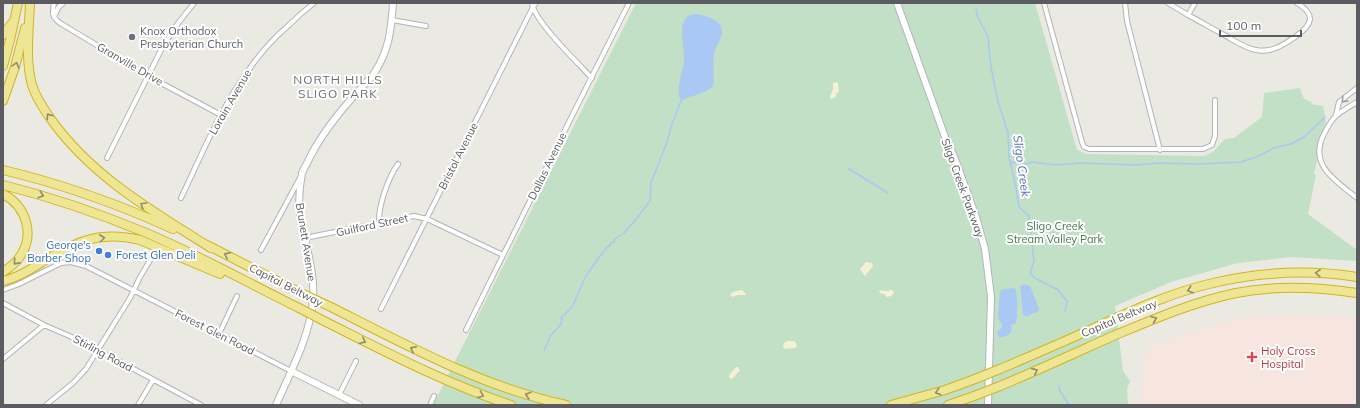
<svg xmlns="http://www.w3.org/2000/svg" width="1360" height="408" font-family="Mulish,sans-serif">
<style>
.medical{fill:#f7e5df}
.green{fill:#c1e0c6}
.sand{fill:#f5f2d3}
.water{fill:#a9c8f4}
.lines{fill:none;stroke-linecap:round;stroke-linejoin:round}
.stream{stroke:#a9c8f4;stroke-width:1.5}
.street-casing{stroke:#b2b3b8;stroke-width:6}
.secondary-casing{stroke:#b3b5bb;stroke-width:8}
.highway-casing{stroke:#d2b51b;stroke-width:10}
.street{stroke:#fff;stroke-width:4}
.secondary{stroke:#fff;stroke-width:6}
.highway{stroke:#efe695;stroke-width:8}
.highway-bridge-casing{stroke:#d2b51b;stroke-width:10;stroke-linecap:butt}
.highway-bridge{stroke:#efe695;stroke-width:8}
.oneway{stroke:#8e8c73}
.oneway2{stroke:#9c9da0}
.worship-dot{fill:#6b7280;stroke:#fff;stroke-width:1.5}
.shop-dot{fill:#3f7fe0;stroke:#fff;stroke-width:1.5}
.health-dot{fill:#e0444e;stroke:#fff;stroke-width:1.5}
.labels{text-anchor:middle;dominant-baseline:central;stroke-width:4;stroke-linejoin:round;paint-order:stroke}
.worship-label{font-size:11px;fill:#5b616d;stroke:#fff;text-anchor:start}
.street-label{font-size:11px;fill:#5a5c61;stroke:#fff}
.park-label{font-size:11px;fill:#3e7c4a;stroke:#fff}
.shop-label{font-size:11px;fill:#366cbe;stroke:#fff;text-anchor:end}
.health-label{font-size:11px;fill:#be3a42;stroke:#fff;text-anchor:start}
.neighbourhood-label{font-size:12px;letter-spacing:1px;fill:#6b6e73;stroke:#fff}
.water-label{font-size:12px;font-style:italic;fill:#5071b3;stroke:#fff}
</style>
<rect width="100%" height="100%" fill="#ebeae2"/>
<path class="medical" d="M 1292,314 L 1326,315 L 1357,318 L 1357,405 L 1141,405 L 1144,366 L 1149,347 L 1208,327 L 1239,318 Z"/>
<path class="green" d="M 636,3 L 1035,3 L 1077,150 L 1086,154 L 1204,156 L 1214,151 L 1225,139 L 1234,138 L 1262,117 L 1264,93 L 1300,88 L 1304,99 L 1312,102 L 1311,104 L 1323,106 L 1326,121 L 1314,174 L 1316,175 L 1308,214 L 1357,250 L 1357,261 L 1292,257 L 1238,263 L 1171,282 L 1115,306 L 1123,371 L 1130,381 L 1127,389 L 1128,405 L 433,405 Z"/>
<path class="sand" d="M 836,82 L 838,83 L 839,91 L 836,94 L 836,97 L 831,99 L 830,97 L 833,89 L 833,83 Z
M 866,262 L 872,263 L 873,266 L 865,276 L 860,269 Z
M 742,290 L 746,294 L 745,295 L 737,295 L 733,297 L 730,295 L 733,292 Z
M 879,290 L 887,291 L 892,290 L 894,293 L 891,296 L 887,297 L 884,294 L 880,293 Z
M 787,341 L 794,341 L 796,343 L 797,346 L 795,348 L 785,349 L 783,347 L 784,343 Z
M 736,367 L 738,367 L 740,370 L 733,378 L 730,379 L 729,375 Z"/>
<path class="water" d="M 696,14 C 706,16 723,19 722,33 C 721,40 715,47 714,54 C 712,64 715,75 713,86 C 704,95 690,95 681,101 C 674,86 685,72 684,56 C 684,45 679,30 685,19 C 688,15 691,15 696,14 Z
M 1024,284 L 1030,286 L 1039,309 L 1038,312 L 1033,313 L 1028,316 L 1023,315 C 1021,306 1022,296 1020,286 Z
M 1015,288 C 1018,299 1018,311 1016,323 L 1011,325 L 1012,330 C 1010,335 1005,337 999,337 L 997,334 L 998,331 L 1002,327 L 1002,325 L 998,318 L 1000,291 L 1004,289 Z"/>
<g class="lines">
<path class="stream" d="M 976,9 L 977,15 L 988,37 L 991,67 L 998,102 L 1008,133 L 1009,157 L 1016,187 L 1019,207 L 1029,216 L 1034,261 L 1030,273 L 1035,278 L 1058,290 L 1067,301 L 1065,312
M 1010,162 L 1026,164 L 1033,162 L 1047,164 L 1058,165 L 1082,163 L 1136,165 L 1157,163 L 1199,164 L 1241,162 L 1259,156 L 1274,148 L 1291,144 L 1304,137 L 1325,117
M 849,169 L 888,193
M 544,351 L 551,335 L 561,324 L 562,317 L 572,307 L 586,276 L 598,259 C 600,254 605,252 607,247 L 610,246 L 611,243 L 614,242 L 615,239 L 624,233 L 637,218 L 650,201 L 651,183 L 667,142 L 671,127 L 681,101
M 1059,386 L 1060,391 L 1069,405"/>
<defs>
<path id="street" d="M 54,3 C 52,13 52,17 60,23 L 148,76 L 221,115
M 532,3 C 534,21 578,63 592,78
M 1044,3 L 1082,142 L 1084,147 L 1089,149 L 1203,149 L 1212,145 L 1215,136 L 1215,100
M 1125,3 L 1127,21 L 1160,150
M 1168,3 L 1188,15
M 1195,3 L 1188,15 C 1201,22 1213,29 1226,36 C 1235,41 1245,48 1256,50 C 1272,53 1283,45 1295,37 C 1312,25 1317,15 1297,3
M 54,17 L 58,8 L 63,3
M 392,20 L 426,26
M 1357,102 C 1351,106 1341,111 1336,116 C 1331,120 1327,128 1324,134 C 1308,165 1336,181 1357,198
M 1336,115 L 1339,102 L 1357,88
M 107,158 L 164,44 L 179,22 L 194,3
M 181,198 C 202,154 221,107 250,68 C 261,52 274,38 289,25 C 297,17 305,10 314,3
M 379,224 C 378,206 388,178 398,164
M 305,238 L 414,216 L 427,219 L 503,255
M 261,250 L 300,178
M 3,290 L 19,284 L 61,263 L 71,262 L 86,266 L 291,371
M 3,303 L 44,325 L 74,338 L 98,350 L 201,405
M 381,309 L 533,7 L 536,3
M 466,330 L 571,118 L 629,3
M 219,334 L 237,296
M 3,359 L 44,325
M 339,395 L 356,361
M 46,405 L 73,383 L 86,369 L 130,298 L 140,277 L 152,257
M 138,405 L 153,380
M 430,405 L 434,396"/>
<path id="secondary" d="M 897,3 L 945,137 L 955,159 L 976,217 L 985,249 L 991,297 L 988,405
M 291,371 L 359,405
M 276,405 C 290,373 311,334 313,299 C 315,273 306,247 301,222 C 298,206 299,189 302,173 C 304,168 308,162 310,157 C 326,126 349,101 373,75 C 389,51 391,32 393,3"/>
<path id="highway" d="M 30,3 C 29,30 25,59 32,85 C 36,98 45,111 53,122 C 94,178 154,212 211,248
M 3,35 L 13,22
M 3,66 L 10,40 L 18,3
M 3,101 L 15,67 L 25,28
M 3,170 C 62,184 118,204 173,229
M 3,185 C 51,197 98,213 144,232 C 197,254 248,283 299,308
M 3,194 C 26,206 36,235 19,258 C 15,264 9,268 3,272
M 207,245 L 299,292
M 3,281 C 17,278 30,270 42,262 C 75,242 99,230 140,240 L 220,274
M 333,308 C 408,346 483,387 566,405
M 328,323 C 388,353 447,384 511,405
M 1000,369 C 1033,355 1066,341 1098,326 C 1134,310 1171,293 1209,284 C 1258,272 1307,269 1357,277
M 1000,386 C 1038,370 1075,353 1113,336 C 1154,319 1193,302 1236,293 C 1276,285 1317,287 1357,293
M 891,405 L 945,390 L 975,379
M 948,405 L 974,396"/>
</defs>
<use href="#street" class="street-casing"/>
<use href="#secondary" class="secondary-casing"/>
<use href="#highway" class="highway-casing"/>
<use href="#street" class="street"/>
<use href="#secondary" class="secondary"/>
<use href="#highway" class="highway"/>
<defs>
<path id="highway-bridge" d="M 299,292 L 333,308
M 299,308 L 328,323
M 975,379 L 1000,369
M 974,396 L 1000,386"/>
</defs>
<use href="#highway-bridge" class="highway-bridge-casing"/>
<use href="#highway-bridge" class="highway-bridge"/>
</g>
<defs><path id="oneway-chevron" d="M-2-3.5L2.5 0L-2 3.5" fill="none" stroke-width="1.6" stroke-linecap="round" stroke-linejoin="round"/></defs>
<g class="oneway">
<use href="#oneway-chevron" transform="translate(16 65) rotate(-74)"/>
<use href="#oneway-chevron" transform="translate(49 116) rotate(-124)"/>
<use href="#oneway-chevron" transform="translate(41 195) rotate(17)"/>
<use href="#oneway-chevron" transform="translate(143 205) rotate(-149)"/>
<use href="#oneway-chevron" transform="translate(102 238) rotate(-7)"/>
<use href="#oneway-chevron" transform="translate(227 255) rotate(-153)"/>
<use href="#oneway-chevron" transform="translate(16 262) rotate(132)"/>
<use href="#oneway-chevron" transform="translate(1318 273) rotate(-177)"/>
<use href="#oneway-chevron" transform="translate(1190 290) rotate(163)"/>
<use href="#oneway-chevron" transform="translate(1154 319) rotate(-22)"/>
<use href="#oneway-chevron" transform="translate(363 341) rotate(27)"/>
<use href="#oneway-chevron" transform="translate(413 349) rotate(-154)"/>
<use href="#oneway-chevron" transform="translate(1035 371) rotate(-24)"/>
<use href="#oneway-chevron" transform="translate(938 392) rotate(164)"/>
<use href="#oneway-chevron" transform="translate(481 395) rotate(21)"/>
<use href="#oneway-chevron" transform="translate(528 395) rotate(-163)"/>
</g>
<use class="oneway2" href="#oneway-chevron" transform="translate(1344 100) rotate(134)"/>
<circle class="worship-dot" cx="132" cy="37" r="4"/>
<g class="shop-dot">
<circle cx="99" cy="251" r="4"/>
<circle cx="108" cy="255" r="4"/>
</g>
<path class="health-dot" d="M1250 351h4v4h4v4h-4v4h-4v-4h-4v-4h4z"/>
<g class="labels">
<g class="worship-label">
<text x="140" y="31">Knox Orthodox<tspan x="140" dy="13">Presbyterian Church</tspan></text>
</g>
<g class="street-label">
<text transform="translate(130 64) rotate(30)">Granville Drive</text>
<text transform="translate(230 102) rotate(-60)">Lorain Avenue</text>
<text transform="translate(458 156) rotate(-63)">Bristol Avenue</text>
<text transform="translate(547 166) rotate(-64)">Dallas Avenue</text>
<text transform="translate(963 188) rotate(70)">Sligo Creek Parkway</text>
<text transform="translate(372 225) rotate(-12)">Guilford Street</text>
<text transform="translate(306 242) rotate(81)">Brunett Avenue</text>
<text transform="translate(286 285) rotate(27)">Capital Beltway</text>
<text transform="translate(1119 318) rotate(-23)">Capital Beltway</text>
<text transform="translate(215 332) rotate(27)">Forest Glen Road</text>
<text transform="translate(103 353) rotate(28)">Stirling Road</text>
</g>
<g class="park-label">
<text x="1055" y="226">Sligo Creek<tspan x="1055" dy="13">Stream Valley Park</tspan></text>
</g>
<g class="shop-label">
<text x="91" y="245">George's<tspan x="91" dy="13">Barber Shop</tspan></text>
<text x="116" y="255" text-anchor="start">Forest Glen Deli</text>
</g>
<g class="health-label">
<text x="1261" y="351">Holy Cross<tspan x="1261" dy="13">Hospital</tspan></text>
</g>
<g class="neighbourhood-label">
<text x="338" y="79">NORTH HILLS<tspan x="338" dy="14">SLIGO PARK</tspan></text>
</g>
<g class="water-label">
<text transform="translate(1022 166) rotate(82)">Sligo Creek</text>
</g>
</g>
<rect width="1360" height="408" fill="none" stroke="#5a5c61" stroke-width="8"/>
<path d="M1220 30v6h81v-6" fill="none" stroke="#5a5c61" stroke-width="2"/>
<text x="1226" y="30" font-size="12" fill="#5a5c61" stroke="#ffffff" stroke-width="3" paint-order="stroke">100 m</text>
</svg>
